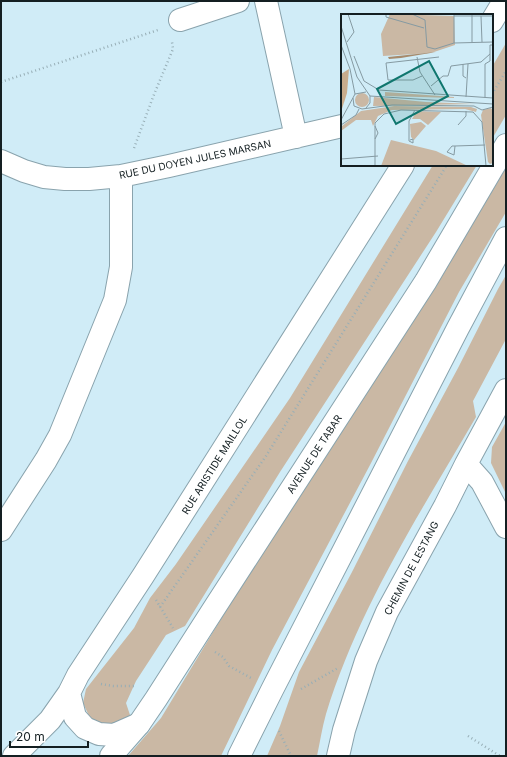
<svg xmlns="http://www.w3.org/2000/svg" width="507" height="757" font-family="Inter,sans-serif">
<style>
.green{fill:#cab8a4}
.lines{fill:none;stroke-linecap:round;stroke-linejoin:round}
.minor-casing{stroke:#89a3ad;stroke-width:24}
.major-casing{stroke:#89a3ad;stroke-width:24}
.path{stroke:#97aeb6;stroke-width:2.5;stroke-dasharray:1 3;stroke-linecap:butt}
.minor{stroke:#fff;stroke-width:22}
.major{stroke:#fff;stroke-width:22}
.labels{text-anchor:middle;dominant-baseline:central;stroke-width:3;stroke-linejoin:round;paint-order:stroke}
.street-label{font-size:10px;fill:#141f22;stroke:#fff}
.inset-road{fill:none;stroke:#859aa2;stroke-width:1}
.view{fill:#0f766e;fill-opacity:0.15;stroke:#0f766e;stroke-width:2}
.inset-edge{fill:none;stroke:#141f22;stroke-width:2}
</style>
<rect width="100%" height="100%" fill="#d0ecf7"/>
<path class="green" d="M 506,43 L 506,115 L 492,139 L 492,67 Z
M 433,165 L 477,165 L 436,232 L 280,472 L 185,626 L 166,635 L 136,681 L 126,703 L 130,715 L 117,725 L 103,724 L 90,718 L 83,703 L 86,689 L 134,628 L 150,598 L 176,564 L 290,398 Z
M 506,168 L 506,212 L 459,292 L 370,465 L 272,650 L 221,756 L 128,756 L 161,718 L 250,571 L 438,281 Z
M 506,275 L 506,339 L 473,401 L 476,417 C 420,513 359,607 326,714 C 322,728 320,742 317,756 L 267,756 L 280,726 L 299,672 L 352,572 L 408,461 L 458,368 L 498,289 Z
M 506,422 L 506,494 L 491,463 L 492,447 Z"/>
<g class="lines">
<defs>
<path id="minor" d="M 266,1 L 296,137
M 180,20 L 238,1
M 492,21 L 504,1
M 1,161 L 24,171 L 44,177 L 65,179 L 89,179 L 121,176 L 169,166 L 342,126
M 466,464 L 482,482 L 506,527
M 1,530 L 46,460 L 60,435 L 115,300 L 121,267 L 121,176
M 69,693 L 75,717 L 85,728 L 99,734 L 114,735 L 139,724
M 14,756 L 50,720 L 69,693 L 78,675 L 143,576 L 403,165
M 338,756 L 344,730 L 366,661 L 387,612 L 445,506 L 466,464 L 506,390"/>
<path id="major" d="M 111,756 L 139,724 L 156,699 L 213,610 L 426,281 L 506,145
M 239,756 L 272,690 L 458,328 L 506,238"/>
</defs>
<use href="#minor" class="minor-casing"/>
<use href="#major" class="major-casing"/>
<path class="path" d="M 1,82 L 158,30
M 492,94 L 506,71
M 134,148 L 153,97 L 173,49 L 172,42
M 156,600 L 173,628
M 160,607 L 266,456 L 447,165
M 215,652 L 223,657 L 229,666 L 251,678
M 101,684 L 113,686 L 134,686
M 301,689 L 338,668
M 279,731 L 291,756
M 468,736 L 500,756"/>
<use href="#minor" class="minor"/>
<use href="#major" class="major"/>
</g>
<g class="labels">
<g class="street-label">
<text transform="translate(195 159) rotate(-12)">RUE DU DOYEN JULES MARSAN</text>
<text transform="translate(314 454) rotate(-57)">AVENUE DE TABAR</text>
<text transform="translate(214 465) rotate(-58)">RUE ARISTIDE MAILLOL</text>
<text transform="translate(411 568) rotate(-62)">CHEMIN DE LESTANG</text>
</g>
</g>
<g transform="translate(341 14)">
<rect width="152" height="152" fill="#d0ecf7"/>
<path d="M 49,0 L 113,2 L 114,31 L 90,39 L 42,42 L 40,20 ZM 44,78 L 113,83 L 113,84 L 44,82 ZM14 86a7 7 0 1 1 14 0a7 7 0 1 1-14 0ZM 33,83 L 85,88 L 135,90 L 32,92 ZM 53,92 L 130,93 L 136,95 L 135,98 L 124,95 L 51,96 L 37,102 L 32,112 L 30,106 L 15,106 L 0,117 L 1,112 L 20,97 ZM 150,94 L 152,97 L 152,149 L 149,150 L 147,148 L 140,101 L 142,96 ZM 76,97 L 100,98 L 87,111 L 79,105 L 71,105 ZM 80,108 L 85,112 L 73,126 L 70,123 L 69,110 ZM 50,126 L 95,137 L 127,152 L 40,152 Z" fill="#cab8a4"/>
<path d="M 8,55 L 6,79 L 0,98 L 0,60 Z" fill="#c8ac8c"/>
<path d="M 95,38 L 60,44 L 48,45 L 47,43 Z" fill="#a78b6d"/>
<path class="inset-road" d="M 45,0 L 45,3 L 83,14M 71,0 L 84,6 L 86,33 L 94,35 L 113,29M 113,0 L 113,29 L 152,28M 131,0 L 131,28M 113,2 L 152,2M 140,2 L 141,28M 0,12 L 16,63 L 29,82 L 29,89 L 25,94M 6,28 L 13,18 L 7,0M 0,31 L 9,55 L 14,80M 13,42 L 23,67 L 38,76 L 152,84M 76,43 L 79,58 L 94,81M 122,50 L 122,62 L 125,64M 81,62 L 72,66 L 47,66 L 45,49 L 98,43M 90,72 L 102,62 L 107,62 L 110,52 L 140,48 L 149,40M 29,82 L 152,90M 125,83 L 127,50M 12,84 L 13,92 L 21,95 L 51,91 L 133,92 L 141,96 L 152,93M 144,84 L 144,50 L 149,47 L 149,31 L 152,31M 0,106 L 14,80 L 25,78M 0,111 L 15,101 L 18,95M 117,111 L 125,102 L 125,97M 34,112 L 37,119 L 34,125M 69,126 L 72,125 L 72,129 L 68,127 L 68,107 L 74,96M 114,132 L 113,141 L 106,138 L 111,132 L 114,132 L 144,131M 0,145 L 37,142M 34,152 L 34,109 L 43,100 L 60,96 L 132,98 L 141,108 L 145,152"/>
<path class="view" d="M 88,47 L 107,82 L 55,110 L 36,75 Z"/>
<rect width="152" height="152" class="inset-edge"/>
</g>
<rect width="507" height="757" fill="none" stroke="#141f22" stroke-width="4"/>
<path d="M10 741v6h78v-6" fill="none" stroke="#141f22" stroke-width="2"/>
<text x="16" y="741" font-size="12" fill="#141f22" stroke="#ffffff" stroke-width="3" paint-order="stroke">20 m</text>
</svg>
